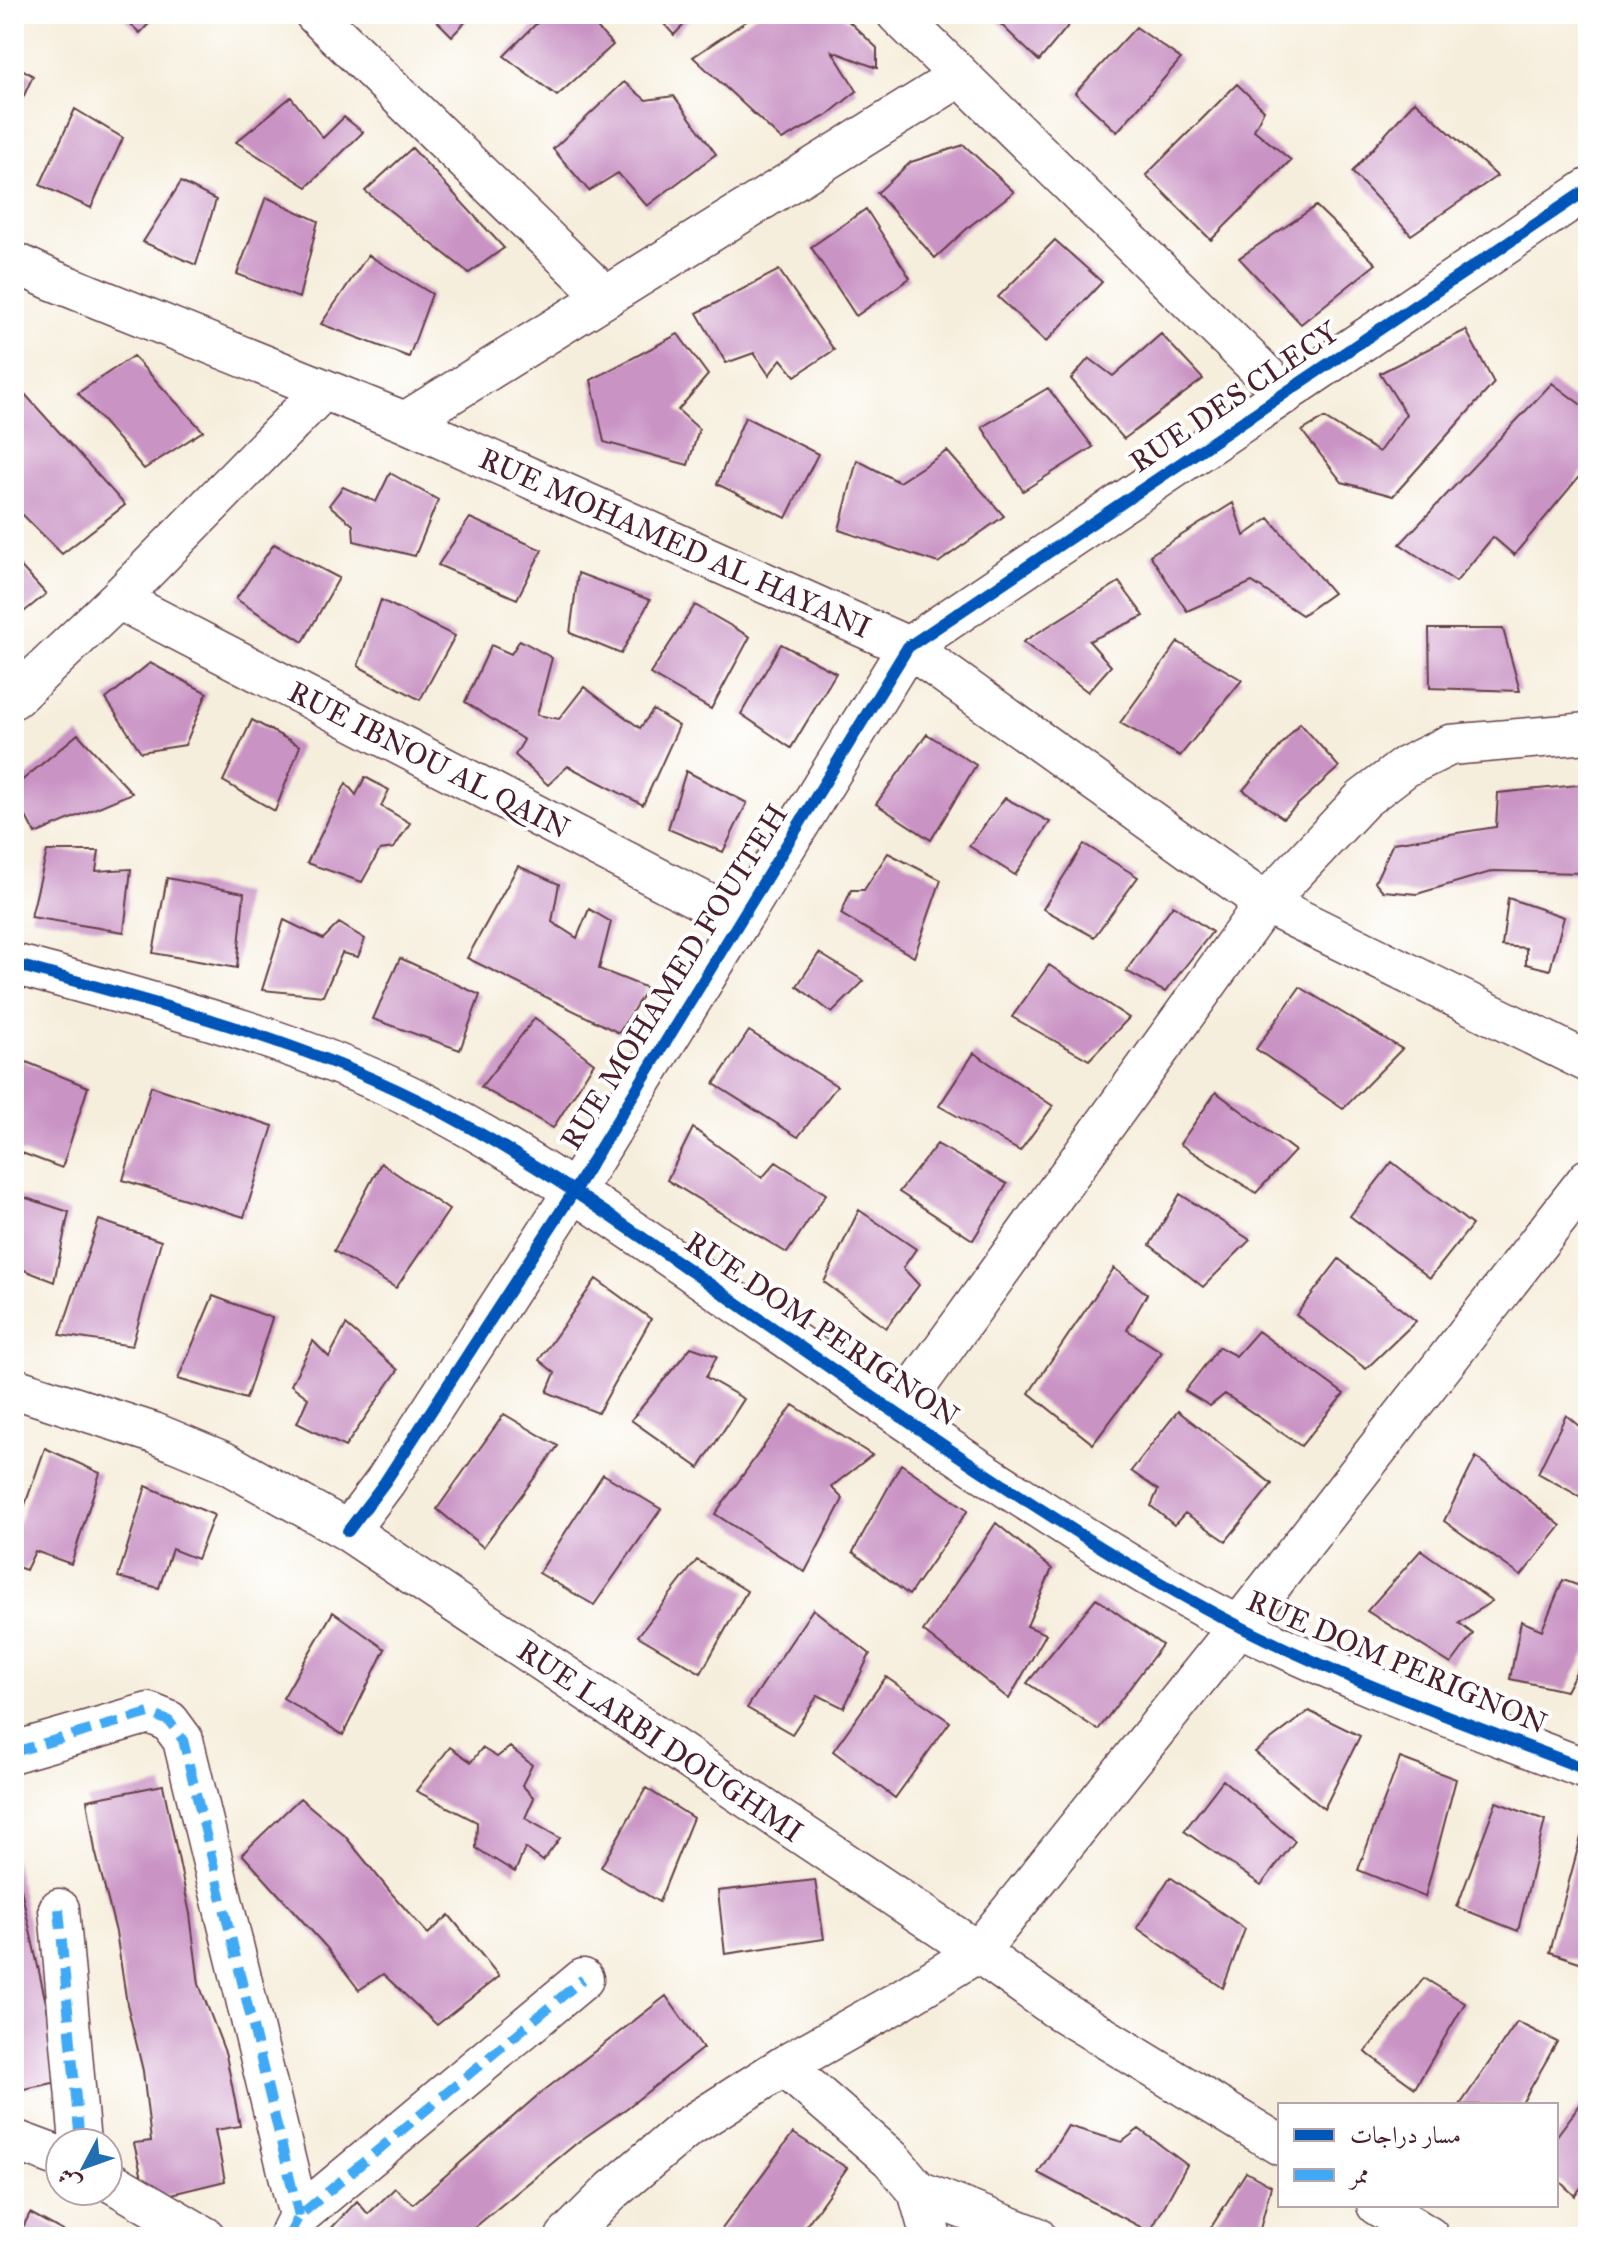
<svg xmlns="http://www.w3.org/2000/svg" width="1602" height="2251" font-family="'IM FELL Great Primer',Amiri,serif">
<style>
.building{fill:#c993c4}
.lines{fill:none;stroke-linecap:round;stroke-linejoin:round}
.minor-casing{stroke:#643e46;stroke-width:43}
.minor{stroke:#fff;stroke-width:40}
.quiet{stroke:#3fa9f5;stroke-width:10;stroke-dasharray:20 10;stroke-linecap:butt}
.cycleway-casing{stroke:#fff;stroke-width:17}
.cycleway{stroke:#0057b8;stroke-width:12}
.labels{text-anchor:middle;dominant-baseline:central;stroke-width:8;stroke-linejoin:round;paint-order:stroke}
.street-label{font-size:30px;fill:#4a1f2b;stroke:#fff}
</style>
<rect width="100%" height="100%" fill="#fff"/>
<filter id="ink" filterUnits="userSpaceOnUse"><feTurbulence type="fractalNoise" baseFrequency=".0125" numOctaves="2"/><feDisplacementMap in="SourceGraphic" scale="16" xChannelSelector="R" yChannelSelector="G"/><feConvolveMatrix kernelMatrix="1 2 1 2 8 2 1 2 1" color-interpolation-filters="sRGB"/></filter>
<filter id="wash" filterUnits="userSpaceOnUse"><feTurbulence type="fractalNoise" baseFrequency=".006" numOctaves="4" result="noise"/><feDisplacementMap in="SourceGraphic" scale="32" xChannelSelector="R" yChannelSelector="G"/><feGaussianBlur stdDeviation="1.8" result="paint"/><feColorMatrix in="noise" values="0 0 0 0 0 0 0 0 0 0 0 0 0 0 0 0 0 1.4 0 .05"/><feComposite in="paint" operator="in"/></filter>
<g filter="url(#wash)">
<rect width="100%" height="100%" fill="#f6eedc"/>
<g id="blocks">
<path class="building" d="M 119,14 L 158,14 L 140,33 Z
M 430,14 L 473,14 L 452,36 Z
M 546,14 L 584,14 L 613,45 L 557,96 L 504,56 Z
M 655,14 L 694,14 L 674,35 Z
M 757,14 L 841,14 L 877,48 L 877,68 L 832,51 L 857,91 L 826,116 L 782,140 L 693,57 Z
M 990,14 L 1078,14 L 1039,61 Z
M 1136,27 L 1181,59 L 1117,132 L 1075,93 Z
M 14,64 L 33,76 L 14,117 Z
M 624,82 L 646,100 L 674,96 L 716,154 L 647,206 L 618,173 L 589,191 L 553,149 Z
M 1237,84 L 1264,110 L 1254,130 L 1291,160 L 1211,240 L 1146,175 Z
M 291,97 L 323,138 L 344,117 L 363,132 L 307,187 L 236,142 Z
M 1415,101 L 1497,176 L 1411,235 L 1352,172 Z
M 75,109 L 123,138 L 91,208 L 40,185 Z
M 964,145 L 1014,192 L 971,225 L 935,258 L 877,193 L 911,162 Z
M 412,148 L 504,248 L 469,273 L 365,191 Z
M 181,182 L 216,200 L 196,265 L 143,242 Z
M 266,197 L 318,221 L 299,298 L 237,274 Z
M 1316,206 L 1376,264 L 1301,324 L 1239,258 Z
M 866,209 L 910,278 L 856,316 L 811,247 Z
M 1055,240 L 1102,282 L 1046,342 L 998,297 Z
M 368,255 L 432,294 L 409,357 L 321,324 Z
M 779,270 L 834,350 L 795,376 L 781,359 L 769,375 L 754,353 L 726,363 L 697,313 Z
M 1466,330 L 1494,383 L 1393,496 L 1342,482 L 1302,431 L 1324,418 L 1379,452 L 1406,414 L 1380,373 Z
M 678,334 L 708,375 L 678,410 L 699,429 L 688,465 L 604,442 L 591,380 Z
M 1161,334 L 1203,379 L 1124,439 L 1071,379 L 1089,358 L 1113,376 Z
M 133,356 L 203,431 L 144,469 L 78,393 Z
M 14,382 L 125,505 L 62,554 L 14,506 Z
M 1552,383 L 1588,410 L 1588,466 L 1514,555 L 1493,537 L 1456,582 L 1400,544 Z
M 1048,388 L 1093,447 L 1023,491 L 982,427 Z
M 745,417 L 818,454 L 786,518 L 717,484 Z
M 947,451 L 1004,516 L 938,563 L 839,530 L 857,460 L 899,482 Z
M 390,473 L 438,500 L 415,556 L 354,541 L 353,525 L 329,505 L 343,487 L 376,502 Z
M 1233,503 L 1244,536 L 1269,518 L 1333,593 L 1302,615 L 1252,582 L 1187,611 L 1150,555 Z
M 470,518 L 542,550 L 517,599 L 438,565 Z
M 274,544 L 339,578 L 303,642 L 236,599 Z
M 14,559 L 46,594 L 14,620 Z
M 578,573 L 650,600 L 621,654 L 570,633 Z
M 1119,582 L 1144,616 L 1089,641 L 1111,666 L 1088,692 L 1023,642 Z
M 381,600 L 455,636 L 420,700 L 358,666 Z
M 695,605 L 750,637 L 711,709 L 650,674 Z
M 1429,629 L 1503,629 L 1520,691 L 1430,688 Z
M 520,640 L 552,658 L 537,715 L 559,719 L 584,687 L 640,728 L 653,710 L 679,726 L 643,805 L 568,766 L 548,785 L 515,755 L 524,740 L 465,702 L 491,645 L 511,654 Z
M 1178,642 L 1242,680 L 1180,756 L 1120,723 Z
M 781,644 L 836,673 L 791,748 L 741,714 Z
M 150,663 L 207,693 L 185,745 L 141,752 L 106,699 Z
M 252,720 L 300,746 L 275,811 L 223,781 Z
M 1300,723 L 1339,767 L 1283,818 L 1243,790 Z
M 78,734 L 132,793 L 35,834 L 14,793 L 14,787 Z
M 927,734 L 976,765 L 931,840 L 876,804 Z
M 686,771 L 747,803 L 723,852 L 668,829 Z
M 365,777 L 389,790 L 381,806 L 410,823 L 394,848 L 380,850 L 362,882 L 307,863 L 346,783 L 356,795 Z
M 1588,784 L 1588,836 L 1581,836 L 1582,873 L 1494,871 L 1417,894 L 1383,891 L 1375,882 L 1393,843 L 1496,827 L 1498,793 Z
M 1005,798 L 1050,822 L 1015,875 L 969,846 Z
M 1084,844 L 1138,877 L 1094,937 L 1043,909 Z
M 47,851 L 99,851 L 96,871 L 131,869 L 124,932 L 31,917 Z
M 888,853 L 941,880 L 914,957 L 841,914 L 851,890 L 864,890 Z
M 518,866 L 559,884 L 552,922 L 577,938 L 589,909 L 611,922 L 599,969 L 647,988 L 619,1033 L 467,958 Z
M 167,878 L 244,893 L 237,968 L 153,953 Z
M 1583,894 L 1588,894 L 1588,987 L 1584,988 Z
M 1508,898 L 1564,917 L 1550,970 L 1526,964 L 1526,948 L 1502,946 Z
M 1173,905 L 1212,932 L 1165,992 L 1126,971 Z
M 284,920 L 323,939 L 339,923 L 365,939 L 358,957 L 342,953 L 323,996 L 262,990 Z
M 819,953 L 864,981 L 832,1013 L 797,986 Z
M 400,958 L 480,995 L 460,1050 L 373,1019 Z
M 1049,965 L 1129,1018 L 1089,1060 L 1012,1017 Z
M 1300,987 L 1402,1049 L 1343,1109 L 1256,1049 Z
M 535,1018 L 594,1063 L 553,1128 L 481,1087 Z
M 749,1031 L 837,1086 L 798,1137 L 714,1084 Z
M 974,1053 L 1053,1106 L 1020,1151 L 939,1106 Z
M 19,1059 L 88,1087 L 62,1168 L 14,1150 L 14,1076 Z
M 151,1086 L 273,1126 L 244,1217 L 123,1180 Z
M 1216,1092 L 1295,1151 L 1256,1193 L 1180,1144 Z
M 693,1128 L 762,1178 L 776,1162 L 826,1194 L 787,1253 L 667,1180 Z
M 937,1144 L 1007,1184 L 973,1240 L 899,1192 Z
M 1392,1162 L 1472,1225 L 1430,1278 L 1350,1216 Z
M 381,1163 L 449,1210 L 396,1288 L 334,1251 Z
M 14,1194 L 69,1212 L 54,1282 L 14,1266 Z
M 1180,1194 L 1250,1240 L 1203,1287 L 1150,1245 Z
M 859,1210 L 916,1249 L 903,1268 L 919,1285 L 886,1328 L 824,1282 Z
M 99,1220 L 161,1241 L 132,1346 L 60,1335 Z
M 1339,1259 L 1416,1321 L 1366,1369 L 1296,1315 Z
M 1114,1268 L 1147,1294 L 1127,1330 L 1162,1352 L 1093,1444 L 1029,1393 Z
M 596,1279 L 651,1319 L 598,1413 L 547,1392 L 555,1373 L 539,1360 Z
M 213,1296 L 272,1318 L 246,1399 L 178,1379 Z
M 346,1325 L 398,1370 L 345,1447 L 297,1423 L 308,1398 L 291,1385 L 313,1341 L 329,1357 Z
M 1258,1331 L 1344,1394 L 1301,1446 L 1225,1394 L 1210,1406 L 1185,1391 L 1219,1347 L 1236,1356 Z
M 691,1347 L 717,1356 L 706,1377 L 744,1399 L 699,1468 L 631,1420 Z
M 793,1405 L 872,1455 L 831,1487 L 843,1499 L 805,1572 L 715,1514 Z
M 1178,1411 L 1272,1484 L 1226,1541 L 1185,1513 L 1174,1525 L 1151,1506 L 1158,1490 L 1131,1471 Z
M 504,1414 L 558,1446 L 483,1547 L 437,1509 Z
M 1566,1415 L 1588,1434 L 1588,1501 L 1538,1473 Z
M 45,1448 L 100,1473 L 71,1564 L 35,1551 L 26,1570 L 14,1566 L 14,1536 Z
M 1476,1457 L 1561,1526 L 1521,1576 L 1444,1521 Z
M 901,1464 L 968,1510 L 909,1595 L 853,1552 Z
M 603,1474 L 661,1509 L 594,1605 L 539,1573 Z
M 146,1486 L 214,1515 L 197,1559 L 172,1549 L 159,1588 L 118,1577 Z
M 996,1523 L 1052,1569 L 1027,1626 L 1046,1634 L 1009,1699 L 923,1631 Z
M 1421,1550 L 1492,1601 L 1459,1623 L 1473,1634 L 1451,1664 L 1367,1611 Z
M 697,1560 L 747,1591 L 701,1673 L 638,1636 Z
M 1563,1580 L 1588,1589 L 1588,1649 L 1566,1691 L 1510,1679 L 1521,1621 L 1542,1630 Z
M 1096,1598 L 1162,1645 L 1098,1730 L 1027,1683 Z
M 813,1609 L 870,1654 L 844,1708 L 818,1695 L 792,1734 L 747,1708 Z
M 333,1612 L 385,1649 L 343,1735 L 283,1698 Z
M 886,1677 L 950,1722 L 895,1798 L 833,1751 Z
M 1309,1711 L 1360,1736 L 1324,1809 L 1255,1752 Z
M 450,1747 L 471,1762 L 482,1748 L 497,1757 L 510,1747 L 532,1765 L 522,1785 L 534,1798 L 525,1818 L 560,1838 L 543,1861 L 525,1848 L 515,1872 L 476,1848 L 477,1822 L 416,1791 Z
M 1400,1758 L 1456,1779 L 1425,1897 L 1358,1870 Z
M 1223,1780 L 1295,1841 L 1261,1885 L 1184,1831 Z
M 163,1785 L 190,1914 L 199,1984 L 226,2055 L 240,2126 L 215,2130 L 225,2181 L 147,2200 L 134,2143 L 151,2141 L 143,2071 L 127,2004 L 116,1932 L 95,1850 L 87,1800 Z
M 646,1788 L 693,1818 L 659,1902 L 601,1867 Z
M 300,1798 L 345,1836 L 392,1894 L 428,1934 L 449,1915 L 499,1976 L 437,2025 L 383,1974 L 359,1990 L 327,1948 L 242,1854 Z
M 1496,1802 L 1545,1820 L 1518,1931 L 1457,1907 Z
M 1581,1837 L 1588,1840 L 1588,1965 L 1550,1952 Z
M 14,1857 L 63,2081 L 14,2091 Z
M 1170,1877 L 1245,1929 L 1223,1988 L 1137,1928 Z
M 815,1880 L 824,1939 L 725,1954 L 718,1891 Z
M 1424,1978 L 1465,2003 L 1415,2088 L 1365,2052 Z
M 666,1996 L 703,2048 L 627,2108 L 578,2142 L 463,2237 L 323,2237 L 357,2201 L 368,2214 L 395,2188 L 413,2204 L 537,2096 Z
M 1517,2022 L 1557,2042 L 1521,2105 L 1460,2105 Z
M 1588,2094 L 1588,2177 L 1575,2196 L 1556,2178 L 1556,2137 Z
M 1068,2126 L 1122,2142 L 1139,2129 L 1187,2165 L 1150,2232 L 1038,2173 Z
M 793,2133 L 847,2168 L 798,2237 L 716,2237 Z
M 1246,2172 L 1271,2186 L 1258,2237 L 1205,2237 Z
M 30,2213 L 74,2237 L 18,2237 Z"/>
</g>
</g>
<g filter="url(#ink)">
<use href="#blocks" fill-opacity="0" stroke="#643e46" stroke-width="2"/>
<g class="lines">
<defs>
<path id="minor" d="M 315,14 L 606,297
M 897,14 L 1285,394
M 14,262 L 50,279 L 405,422 L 908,647 L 1265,903 L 1588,1062
M 405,422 L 959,77
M 118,599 L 739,920
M 14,698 L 118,599 L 323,390
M 14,964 C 151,1002 292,1037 420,1101 C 514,1148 599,1208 685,1267 C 815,1357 944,1449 1078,1533 C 1129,1565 1187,1600 1241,1627 C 1352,1683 1472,1725 1588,1770
M 14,1388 L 154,1433 L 224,1462 L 348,1531 L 978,1952 L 1056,2008 L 1280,2145
M 897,1413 L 1265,903 L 1363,799 L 1405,767 L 1450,745 L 1588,733
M 348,1531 L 385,1482 L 574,1191 L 908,647 L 1588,189
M 14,1752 L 149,1713 L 169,1721 L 183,1740 L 299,2216
M 59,1909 L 80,2143
M 784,2066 L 891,2159 L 918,2191 L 931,2237
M 14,2140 L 60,2157
M 108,2180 L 205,2237
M 918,2191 L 1036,2237
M 1377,2205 L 1429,2237
M 289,2236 L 299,2216 L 583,1979
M 566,2237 L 613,2190 L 685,2129 L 784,2066 L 894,2004 L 978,1952 L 1239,1626 L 1588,1179"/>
</defs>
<use href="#minor" class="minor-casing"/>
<use href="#minor" class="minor"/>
<path class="quiet" d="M 14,1752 L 149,1713 L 169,1721 L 183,1740 L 299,2216
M 59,1909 L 80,2143
M 288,2237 L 299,2216 L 583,1979"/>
<defs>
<path id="cycleway" d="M 14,964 C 151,1002 292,1037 420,1101 C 514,1148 599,1208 685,1267 C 815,1357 944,1449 1078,1533 C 1129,1565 1187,1600 1241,1627 C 1352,1683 1472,1725 1588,1770
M 348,1531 L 385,1482 L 574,1191 L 908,647 L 1588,189"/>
</defs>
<use href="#cycleway" class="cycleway-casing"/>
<use href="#cycleway" class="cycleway"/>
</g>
</g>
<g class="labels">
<g class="street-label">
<text transform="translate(1234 397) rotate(-34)">RUE DES CLECY</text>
<text transform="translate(675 543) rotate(24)">RUE MOHAMED AL HAYANI</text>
<text transform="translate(429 760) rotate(27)">RUE IBNOU AL QAIN</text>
<text transform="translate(674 977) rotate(-58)">RUE MOHAMED FOUITEH</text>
<text transform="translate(822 1329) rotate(34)">RUE DOM PERIGNON</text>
<text transform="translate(1397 1662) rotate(23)">RUE DOM PERIGNON</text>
<text transform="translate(660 1741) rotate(34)">RUE LARBI DOUGHMI</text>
</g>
</g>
<rect width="1602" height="2251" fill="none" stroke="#fff" stroke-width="48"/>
<rect x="1278" y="2103" width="280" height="104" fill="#ffffff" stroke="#b7a5aa" stroke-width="2"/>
<rect x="1294" y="2129" width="40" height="12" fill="#0057b8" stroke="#b7a5aa" stroke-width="2"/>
<text x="1350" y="2143" font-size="24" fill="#4a1f2b">مسار دراجات</text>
<rect x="1294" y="2169" width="40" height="12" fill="#3fa9f5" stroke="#b7a5aa" stroke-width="2"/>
<text x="1350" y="2183" font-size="24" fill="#4a1f2b">ممر</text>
<g transform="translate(84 2167) rotate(229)"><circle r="38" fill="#ffffff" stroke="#b7a5aa" stroke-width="2"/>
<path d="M0-6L14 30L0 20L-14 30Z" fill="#1f6fb2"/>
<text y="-12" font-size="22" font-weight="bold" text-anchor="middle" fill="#4a1f2b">ش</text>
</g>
</svg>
